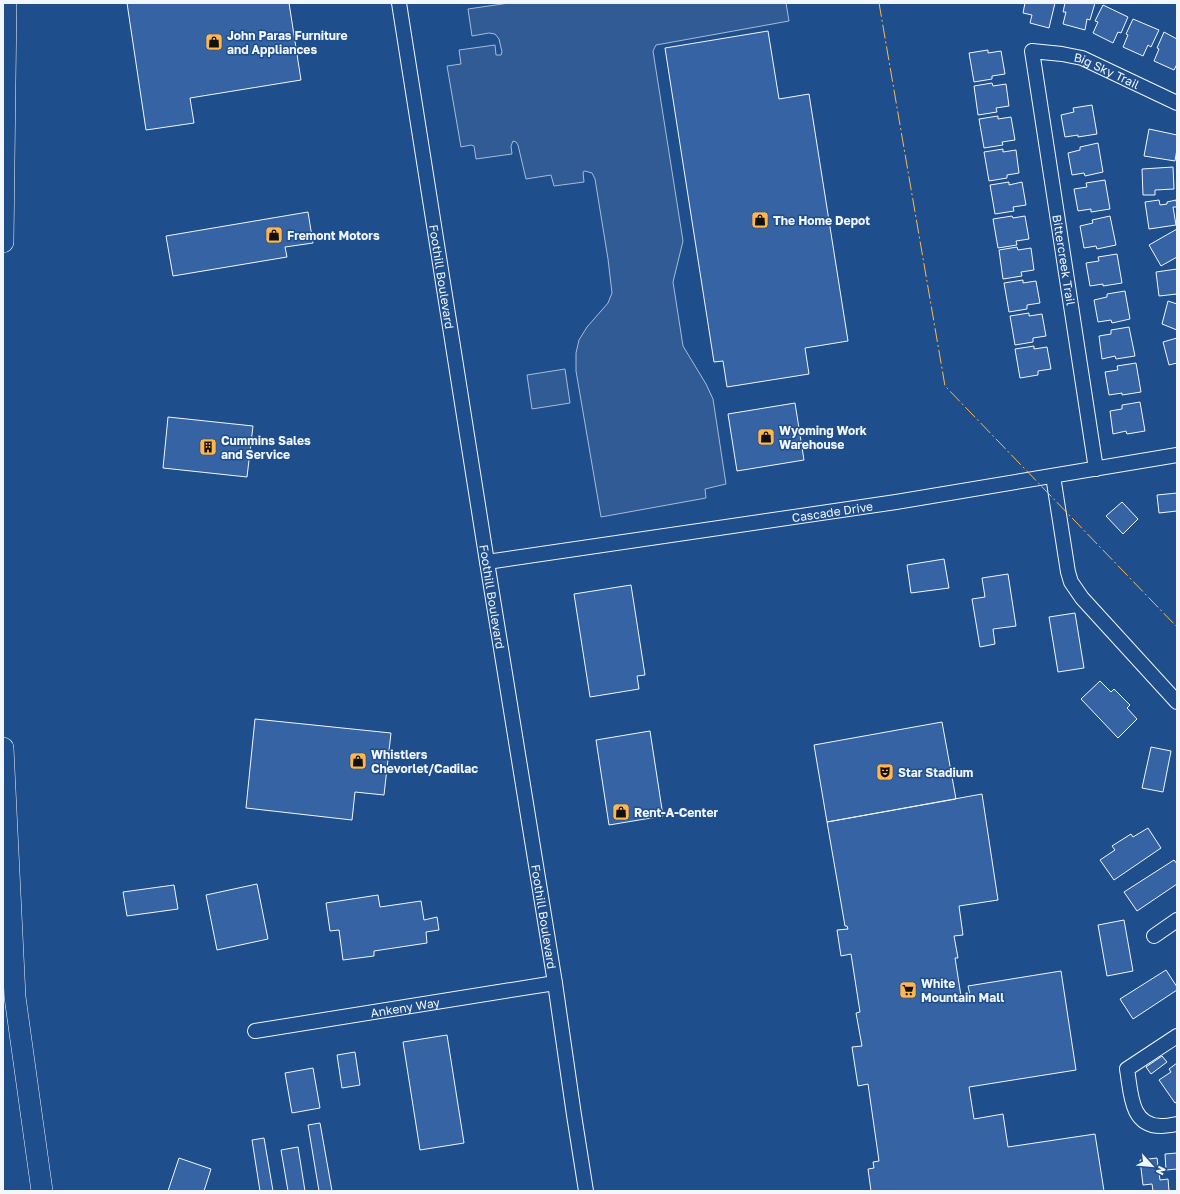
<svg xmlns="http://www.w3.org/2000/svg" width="1180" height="1194" font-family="'Golos Text',sans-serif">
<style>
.parking{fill:#305b95;stroke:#a8bbd7}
.building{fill:#3563a3;stroke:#f2f6ff}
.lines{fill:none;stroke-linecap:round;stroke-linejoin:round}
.minor-casing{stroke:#f2f6ff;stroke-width:16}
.highway-casing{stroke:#f2f6ff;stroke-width:22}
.minor{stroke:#1f4e8c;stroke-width:14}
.highway{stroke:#1f4e8c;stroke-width:21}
.power{stroke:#ffb74d;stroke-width:1;stroke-dasharray:14 3 2 3;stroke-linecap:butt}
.labels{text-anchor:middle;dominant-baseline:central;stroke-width:3;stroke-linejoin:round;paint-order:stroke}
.poi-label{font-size:12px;font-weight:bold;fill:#f2f6ff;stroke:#1f4e8c;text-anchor:start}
.street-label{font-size:12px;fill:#f2f6ff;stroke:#1f4e8c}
</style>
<rect width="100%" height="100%" fill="#1f4e8c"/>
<path class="parking" d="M 509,3 L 786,3 L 789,21 L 656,45 L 653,51 L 683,241 L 673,282 L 683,346 L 706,384 L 713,399 L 726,484 L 705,489 L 706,498 L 601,517 L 576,371 L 576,353 L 579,340 L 587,327 L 608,303 L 612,293 L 608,259 L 595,179 L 592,173 L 585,171 L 583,172 L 584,182 L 554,186 L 551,175 L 526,179 L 518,145 L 516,142 L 513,141 L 511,146 L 512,154 L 476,159 L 474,146 L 471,145 L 461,147 L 447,66 L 461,64 L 459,50 L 495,45 L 496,55 L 501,55 L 502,52 L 499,39 L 495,34 L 489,33 L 472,36 L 468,9 Z
M 565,369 L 570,403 L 532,409 L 527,375 Z"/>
<path class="building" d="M 127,3 L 289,3 L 301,80 L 190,98 L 194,123 L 146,130 Z
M 1025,3 L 1055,3 L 1049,28 L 1030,23 L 1032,15 L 1023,13 Z
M 1065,3 L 1095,3 L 1090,20 L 1087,19 L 1085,30 L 1063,24 L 1066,12 L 1063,12 Z
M 1103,5 L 1128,17 L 1121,33 L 1118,32 L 1113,43 L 1093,33 L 1098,22 L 1095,21 Z
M 1133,19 L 1159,30 L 1151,47 L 1148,45 L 1143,56 L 1123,47 L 1128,35 L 1126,34 Z
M 768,31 L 779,99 L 809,94 L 848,341 L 805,348 L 809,374 L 727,387 L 723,361 L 714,362 L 665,48 Z
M 1164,32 L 1177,39 L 1177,64 L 1174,70 L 1154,61 L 1159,49 L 1157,48 Z
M 988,50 L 988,53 L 1001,51 L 1005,74 L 992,76 L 992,79 L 974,82 L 969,53 Z
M 992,83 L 993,86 L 1006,84 L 1009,106 L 996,108 L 997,112 L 978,115 L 974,86 Z
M 1092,105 L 1097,134 L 1078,137 L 1078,135 L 1065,137 L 1061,115 L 1074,112 L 1073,108 Z
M 998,116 L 998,119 L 1011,117 L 1015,140 L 1002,142 L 1003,145 L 984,148 L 979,119 Z
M 1149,129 L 1177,135 L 1177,149 L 1175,161 L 1144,156 Z
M 1098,143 L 1103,172 L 1085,176 L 1084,173 L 1072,175 L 1068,153 L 1080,150 L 1080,147 Z
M 1003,149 L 1003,152 L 1016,150 L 1019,173 L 1007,175 L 1007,178 L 989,181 L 984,152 Z
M 1173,167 L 1174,189 L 1155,190 L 1155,195 L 1143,195 L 1142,169 Z
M 1105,180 L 1110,209 L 1091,212 L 1091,209 L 1078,211 L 1074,189 L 1087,187 L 1086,183 Z
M 1009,182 L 1009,185 L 1022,182 L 1026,205 L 1013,207 L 1014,211 L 995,214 L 990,185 Z
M 1159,200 L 1160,205 L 1167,204 L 1167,202 L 1176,200 L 1177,207 L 1173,207 L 1176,225 L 1149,229 L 1145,202 Z
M 308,212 L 313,243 L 285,247 L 287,257 L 173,276 L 166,236 Z
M 1012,216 L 1013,218 L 1025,216 L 1029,239 L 1016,241 L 1017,245 L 998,248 L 993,219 Z
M 1110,216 L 1116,245 L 1097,249 L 1096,246 L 1084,248 L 1080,226 L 1093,223 L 1092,220 Z
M 1177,229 L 1177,257 L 1161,266 L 1149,245 Z
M 1017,247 L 1018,250 L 1031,248 L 1034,270 L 1021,272 L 1022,276 L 1003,279 L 999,250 Z
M 1117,254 L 1122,283 L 1103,286 L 1103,284 L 1090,286 L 1086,263 L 1099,261 L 1098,257 Z
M 1177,269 L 1177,294 L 1159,296 L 1156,272 Z
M 1023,280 L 1023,283 L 1036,281 L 1040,303 L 1027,305 L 1027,309 L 1009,312 L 1004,283 Z
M 1125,291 L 1130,319 L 1112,323 L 1111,320 L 1098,322 L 1094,300 L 1107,297 L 1107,294 Z
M 1168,301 L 1177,304 L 1177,330 L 1162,324 Z
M 1029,313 L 1029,316 L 1042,314 L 1046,336 L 1033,338 L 1033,342 L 1015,345 L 1010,316 Z
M 1129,327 L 1135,356 L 1116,359 L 1115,356 L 1102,359 L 1099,336 L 1111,334 L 1111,330 Z
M 1177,338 L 1177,363 L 1169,365 L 1163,342 Z
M 1034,346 L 1034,349 L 1047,347 L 1051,369 L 1038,371 L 1038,375 L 1020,378 L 1015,349 Z
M 1136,363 L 1141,392 L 1122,395 L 1122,393 L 1109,395 L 1105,372 L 1118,370 L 1117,366 Z
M 1140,402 L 1145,431 L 1127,434 L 1126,431 L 1113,434 L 1110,411 L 1122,409 L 1122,405 Z
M 795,403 L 804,460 L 737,471 L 728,414 Z
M 168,417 L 253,426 L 247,477 L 163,468 Z
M 1177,493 L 1177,511 L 1159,513 L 1157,495 Z
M 1122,502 L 1138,519 L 1123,534 L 1106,516 Z
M 944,559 L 949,588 L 911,593 L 907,565 Z
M 1008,574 L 1016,626 L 993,629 L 995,644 L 980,647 L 972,599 L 985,597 L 982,578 Z
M 631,585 L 645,675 L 637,676 L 639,689 L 590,697 L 574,594 Z
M 1075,613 L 1084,668 L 1058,672 L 1049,617 Z
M 1100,681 L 1111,692 L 1114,689 L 1130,705 L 1127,708 L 1137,719 L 1118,738 L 1081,699 Z
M 255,719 L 391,733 L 384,795 L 355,792 L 352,820 L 246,808 Z
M 942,722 L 956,799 L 827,822 L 814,745 Z
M 650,731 L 663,816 L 609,825 L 596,740 Z
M 1151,747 L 1171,751 L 1163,792 L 1142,788 Z
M 982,794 L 998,900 L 959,906 L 963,935 L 954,936 L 958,958 L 955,958 L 961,996 L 970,995 L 968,986 L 1061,971 L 1076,1070 L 969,1087 L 974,1119 L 1003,1114 L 1008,1147 L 1095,1134 L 1104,1191 L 871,1191 L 868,1169 L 874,1168 L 873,1162 L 879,1161 L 868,1084 L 858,1086 L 852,1047 L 862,1046 L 856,1013 L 860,1012 L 851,954 L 841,956 L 837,930 L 848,929 L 847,926 L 845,926 L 827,822 Z
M 1148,828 L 1161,848 L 1114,880 L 1100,860 L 1115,850 L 1112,846 L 1131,834 L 1133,837 Z
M 1174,860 L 1177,864 L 1177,884 L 1137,911 L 1124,892 Z
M 257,884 L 268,939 L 217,950 L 206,895 Z
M 174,885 L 178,909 L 127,916 L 123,892 Z
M 378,895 L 380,907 L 421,901 L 424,920 L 437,917 L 439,930 L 426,932 L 427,943 L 374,951 L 374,956 L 343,960 L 339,930 L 330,931 L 326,903 Z
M 1124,920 L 1133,971 L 1107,976 L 1098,925 Z
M 1166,970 L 1177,987 L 1177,990 L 1133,1019 L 1120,999 Z
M 447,1035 L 464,1143 L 420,1150 L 403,1042 Z
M 355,1052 L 360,1085 L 342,1088 L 337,1055 Z
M 1162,1056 L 1167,1062 L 1151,1074 L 1146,1067 Z
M 1177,1063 L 1177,1102 L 1175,1103 L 1159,1080 L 1171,1072 L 1169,1069 Z
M 313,1068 L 320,1108 L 292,1113 L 285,1073 Z
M 320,1123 L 332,1191 L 319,1191 L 308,1125 Z
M 264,1138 L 273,1191 L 260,1191 L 252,1140 Z
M 298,1147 L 305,1191 L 288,1191 L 281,1150 Z
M 1177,1153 L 1177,1169 L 1166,1170 L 1165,1154 Z
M 179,1158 L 211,1169 L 204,1191 L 168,1191 Z
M 1157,1158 L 1160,1180 L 1168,1179 L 1169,1191 L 1153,1191 L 1152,1184 L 1143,1185 L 1140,1160 Z"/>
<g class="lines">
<defs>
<g id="minor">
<path id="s1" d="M 399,3 L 487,562 L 555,983 L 574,1115 L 586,1191"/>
<path id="s2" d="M 1096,469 L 1032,51 L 1062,54 L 1082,58 L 1177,103"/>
<path d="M 1053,476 L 1068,572 L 1071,582 L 1082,598 L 1177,702"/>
<path id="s3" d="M 487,562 L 896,502 L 1177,455"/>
<path d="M 1154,936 L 1177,920"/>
<path id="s4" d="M 255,1031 L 555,983"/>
<path d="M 1177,1036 L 1127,1069 C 1131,1092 1130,1126 1161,1126 C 1167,1126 1172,1125 1177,1124"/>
</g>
<path id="highway" d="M 3,242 L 6,3
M 3,748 L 15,997 L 42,1191"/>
</defs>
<use href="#minor" class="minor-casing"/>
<use href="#highway" class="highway-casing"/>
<use href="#minor" class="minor"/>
<use href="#highway" class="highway"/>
<path class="power" d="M 879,3 L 945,386 L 1177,627"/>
</g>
<defs>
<symbol id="shop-square" viewBox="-11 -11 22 22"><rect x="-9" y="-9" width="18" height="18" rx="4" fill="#ffb74d" stroke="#1f4e8c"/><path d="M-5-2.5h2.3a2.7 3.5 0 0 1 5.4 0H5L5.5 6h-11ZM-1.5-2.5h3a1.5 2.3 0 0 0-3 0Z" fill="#111"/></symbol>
<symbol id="building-square" viewBox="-11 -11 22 22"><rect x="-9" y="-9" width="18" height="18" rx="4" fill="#ffb74d" stroke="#1f4e8c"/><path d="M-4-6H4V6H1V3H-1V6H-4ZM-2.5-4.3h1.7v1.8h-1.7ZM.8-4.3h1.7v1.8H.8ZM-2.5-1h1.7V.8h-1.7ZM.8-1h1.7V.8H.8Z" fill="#111"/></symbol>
<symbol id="theatre-square" viewBox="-11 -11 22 22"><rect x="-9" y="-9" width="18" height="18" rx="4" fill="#ffb74d" stroke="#1f4e8c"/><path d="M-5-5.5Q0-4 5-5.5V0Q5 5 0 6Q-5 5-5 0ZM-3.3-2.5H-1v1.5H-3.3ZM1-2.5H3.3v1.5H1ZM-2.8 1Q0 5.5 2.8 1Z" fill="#111"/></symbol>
<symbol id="supermarket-square" viewBox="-11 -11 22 22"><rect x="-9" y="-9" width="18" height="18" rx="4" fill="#ffb74d" stroke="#1f4e8c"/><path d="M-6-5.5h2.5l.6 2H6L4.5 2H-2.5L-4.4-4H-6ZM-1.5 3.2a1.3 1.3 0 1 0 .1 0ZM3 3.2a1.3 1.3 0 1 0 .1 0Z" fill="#111"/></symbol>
</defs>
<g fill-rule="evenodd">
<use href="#shop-square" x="204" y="32" width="20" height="20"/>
<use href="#shop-square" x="750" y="210" width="20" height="20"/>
<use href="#shop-square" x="264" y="225" width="20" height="20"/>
<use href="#shop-square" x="756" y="427" width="20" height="20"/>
<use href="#building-square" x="198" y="437" width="20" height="20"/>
<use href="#shop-square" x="348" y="751" width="20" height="20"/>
<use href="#theatre-square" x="875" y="762" width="20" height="20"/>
<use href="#shop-square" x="611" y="802" width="20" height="20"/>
<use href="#supermarket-square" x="898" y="980" width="20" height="20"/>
</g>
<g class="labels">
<g class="poi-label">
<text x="227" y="35">John Paras Furniture<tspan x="227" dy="14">and Appliances</tspan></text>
<text x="773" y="220">The Home Depot</text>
<text x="287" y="235">Fremont Motors</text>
<text x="779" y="430">Wyoming Work<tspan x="779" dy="14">Warehouse</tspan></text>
<text x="221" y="440">Cummins Sales<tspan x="221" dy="14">and Service</tspan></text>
<text x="371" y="754">Whistlers<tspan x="371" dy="14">Chevorlet/Cadilac</tspan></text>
<text x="898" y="772">Star Stadium</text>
<text x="634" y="812">Rent-A-Center</text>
<text x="921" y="983">White<tspan x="921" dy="14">Mountain Mall</tspan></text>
</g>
<g class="street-label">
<text stroke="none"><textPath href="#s2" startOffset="501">Big Sky Trail</textPath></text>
<text transform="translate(1064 260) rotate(81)">Bittercreek Trail</text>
<text stroke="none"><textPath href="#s1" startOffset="277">Foothill Boulevard</textPath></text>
<text stroke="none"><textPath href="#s3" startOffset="349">Cascade Drive</textPath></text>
<text stroke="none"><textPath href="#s1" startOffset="601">Foothill Boulevard</textPath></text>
<text stroke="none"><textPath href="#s1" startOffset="925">Foothill Boulevard</textPath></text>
<text stroke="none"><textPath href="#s4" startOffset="152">Ankeny Way</textPath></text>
</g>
</g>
<rect width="1180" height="1194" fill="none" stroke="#f2f6ff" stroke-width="8"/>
<g transform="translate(1152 1166) rotate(117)" stroke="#1f4e8c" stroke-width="3" paint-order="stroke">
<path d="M0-3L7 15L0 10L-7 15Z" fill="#f2f6ff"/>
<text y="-6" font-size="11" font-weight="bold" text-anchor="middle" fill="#f2f6ff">N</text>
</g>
</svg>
